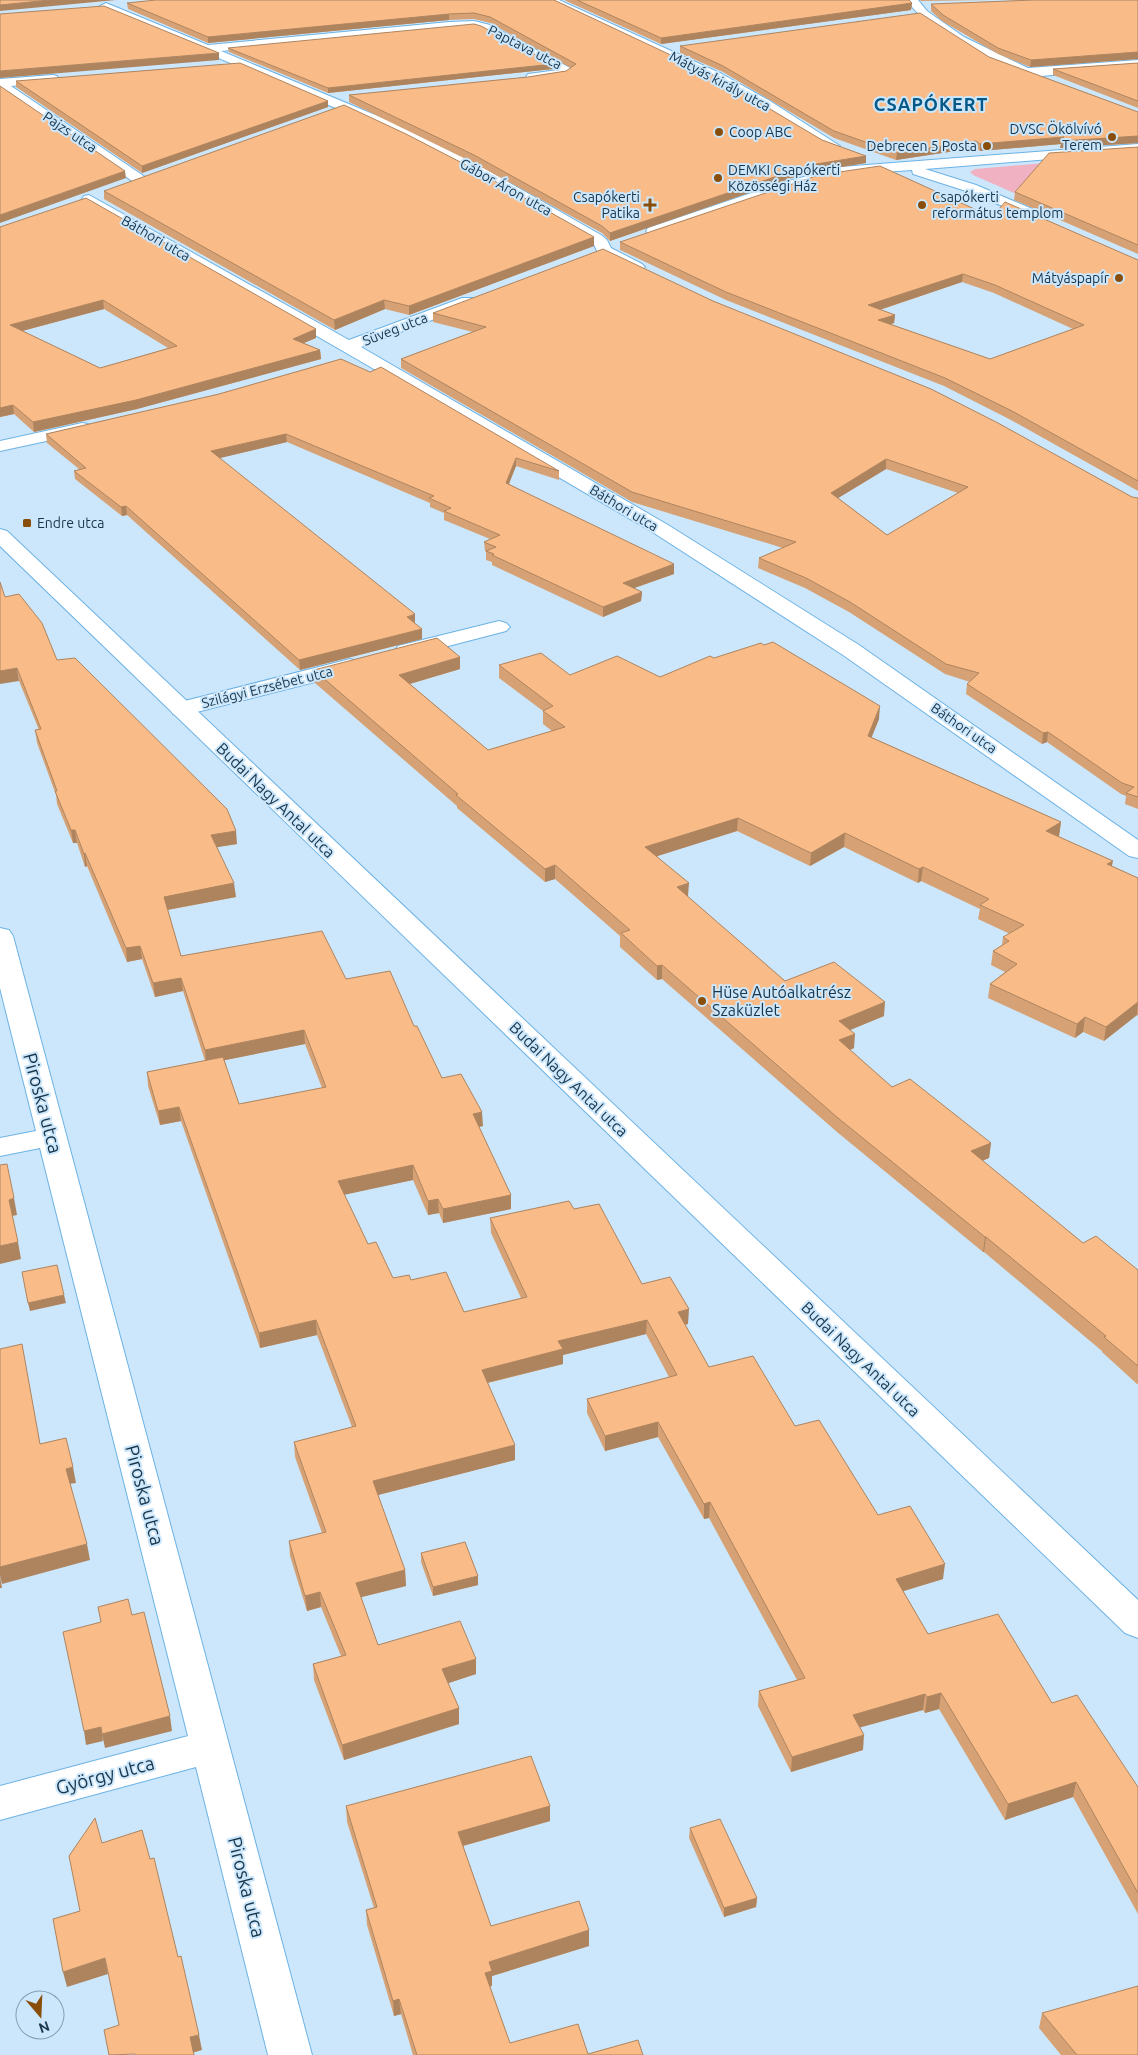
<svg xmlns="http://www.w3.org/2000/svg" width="1138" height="2055" font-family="Ubuntu,sans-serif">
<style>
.green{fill:#f0b2c2}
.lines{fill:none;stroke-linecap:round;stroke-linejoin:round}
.street-casing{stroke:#6cb2e5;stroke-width:2}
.secondary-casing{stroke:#6cb2e5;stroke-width:2}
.street{fill:#fff;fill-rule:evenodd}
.secondary{fill:#fff;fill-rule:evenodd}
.wall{fill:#d6a275;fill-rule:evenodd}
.shaded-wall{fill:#ae845f}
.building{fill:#f9bc88;stroke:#ae845f;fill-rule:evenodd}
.poi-dot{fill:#894e09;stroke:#cce7fc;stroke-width:2}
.labels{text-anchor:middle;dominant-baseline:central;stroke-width:4;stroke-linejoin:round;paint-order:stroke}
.far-street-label{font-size:14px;fill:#18354a;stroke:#cce7fc}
.far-poi-label{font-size:14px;fill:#18354a;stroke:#cce7fc;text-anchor:end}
.street-label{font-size:16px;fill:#18354a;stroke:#cce7fc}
.poi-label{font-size:16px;fill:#18354a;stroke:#cce7fc;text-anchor:start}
.far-district-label{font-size:18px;font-weight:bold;letter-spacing:1px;fill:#065987;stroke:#cce7fc}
.near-street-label{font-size:19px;fill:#18354a;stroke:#cce7fc}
</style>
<rect width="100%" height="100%" fill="#cce7fc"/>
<path class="green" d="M 1056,162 L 1107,234 L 973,175 L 970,172 L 975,169 Z"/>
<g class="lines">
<defs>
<path id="street" d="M 545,0 L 559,0 L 722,74 L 770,101 L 840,146 L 833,150 L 812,141 L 762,107 L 714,80 Z
M 906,0 L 918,0 L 927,11 L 964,37 L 1028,68 L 1138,60 L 1138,68 L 1029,77 C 990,67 930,31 906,0 Z
M 106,3 L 208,45 L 449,22 L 474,21 L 490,25 L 574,70 L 562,77 L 528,80 L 526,77 L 528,74 L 558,70 L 482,29 L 474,27 L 221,51 L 397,124 L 473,162 L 601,235 L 607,240 L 611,248 L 642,264 L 645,267 L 642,270 C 634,272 603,259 597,251 C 595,247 595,245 591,241 L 463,168 L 387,130 L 102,8 L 100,6 Z
M 53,75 L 57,76 L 59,79 L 57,82 L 11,86 L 145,177 L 147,180 L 145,183 L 135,183 L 0,90 L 0,79 Z
M 1138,144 L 1138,152 L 925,169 L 976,185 L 1044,214 L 1046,217 L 1044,220 L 1039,221 L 966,191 L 913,174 L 912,170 L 842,175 L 791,189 L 658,234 L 648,234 L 646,231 L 648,228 L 781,183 L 841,167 Z
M 89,195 L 349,340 L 462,298 L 474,298 L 476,301 L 474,304 L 361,347 L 668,525 L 859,645 L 1138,840 L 1138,858 L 1129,856 L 843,655 L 654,533 L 355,358 L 84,202 L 82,199 L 84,196 Z
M 82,423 L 88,424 L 91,428 L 88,432 L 0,451 L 0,441 Z
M 499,621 L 506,623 L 510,627 L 506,631 L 406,657 L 398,656 L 395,651 L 398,646 Z
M 350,659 L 358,661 L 361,666 L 358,671 L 181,716 L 173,714 L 170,709 L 173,704 Z
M 0,928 L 9,930 L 13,936 L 312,2055 L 268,2055 L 196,1767 L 0,1820 L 0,1786 L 188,1736 L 40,1148 L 0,1156 L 0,1138 L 36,1131 L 0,988 Z"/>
<path id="secondary" d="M 0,529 L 7,531 L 1138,1600 L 1138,1638 L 1125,1633 L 0,546 Z"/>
</defs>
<use href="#street" class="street-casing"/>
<use href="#secondary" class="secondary-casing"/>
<use href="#street" class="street"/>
<use href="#secondary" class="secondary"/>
</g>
<path class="wall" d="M 554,0 L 822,140 L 866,156 L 866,163 L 809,172 L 610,241 L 602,233 L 474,163 L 349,102 L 349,95 L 528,77 L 566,71 L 571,68 L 490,23 L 474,19 L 449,20 L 208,43 L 128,9 L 127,3 Z
M 564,0 L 909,0 L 912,3 L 911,10 L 661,44 Z
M 920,0 L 992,0 L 921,1 Z
M 1138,0 L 1138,59 L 1030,67 L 998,54 L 942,21 L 931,11 L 931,4 Z
M 680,46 L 989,57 L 1138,112 L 1138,143 L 1060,148 L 1061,144 L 980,151 L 975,148 L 896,160 L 834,138 L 723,72 L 680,53 Z
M 228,48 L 553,69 L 328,93 L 229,52 Z
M 1138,63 L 1138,108 L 1053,75 L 1053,69 Z
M 16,81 L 328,107 L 142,173 L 16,87 Z
M 1138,147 L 1138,254 L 1014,200 L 1015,192 Z
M 104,191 L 594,237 L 594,246 L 409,315 L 385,309 L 335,330 L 104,199 Z
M 992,217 L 1138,260 L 1138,491 L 1011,420 L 944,386 L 726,300 L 620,250 L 620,242 ZM 962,282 L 994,293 L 1073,329 L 990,359 L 890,324 L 894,323 L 895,315 L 880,310 Z
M 0,227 L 316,329 L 316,338 L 304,343 L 320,350 L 321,359 L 137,409 L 34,432 L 14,414 L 0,417 ZM 104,309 L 168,348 L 100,368 L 22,331 Z
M 713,301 L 1132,497 L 1138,498 L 1138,809 L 1125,804 L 1126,796 L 1121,794 L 1047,742 L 1042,744 L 966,694 L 967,684 L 970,682 L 945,674 L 849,612 L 805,588 L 758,568 L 759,558 L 783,548 L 632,502 L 401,368 L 401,359 L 473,332 L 433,322 L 433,313 ZM 886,469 L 958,493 L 887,535 L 838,498 Z
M 341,359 L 559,471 L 559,480 L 516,466 L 509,484 L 674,574 L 634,588 L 642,592 L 641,601 L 603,617 L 492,565 L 492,562 L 486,560 L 486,552 L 485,551 L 484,542 L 490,539 L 444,520 L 444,513 L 430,507 L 430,503 L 287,442 L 219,458 L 422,629 L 422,639 L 300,670 L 127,515 L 122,516 L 75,479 L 74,471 L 79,469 L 47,443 L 46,434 L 219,394 Z
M 5,597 L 57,660 L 237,844 L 217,847 L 236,897 L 168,910 L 181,956 L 346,979 L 414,1026 L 442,1078 L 483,1126 L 479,1127 L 511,1195 L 511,1209 L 443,1223 L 439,1213 L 428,1215 L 413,1180 L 344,1194 L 368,1244 L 393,1278 L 411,1280 L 464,1312 L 521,1298 L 491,1233 L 490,1218 L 574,1209 L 642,1284 L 688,1324 L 685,1325 L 709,1367 L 795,1426 L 878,1515 L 943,1579 L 903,1591 L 928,1634 L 1052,1703 L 1138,1787 L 1138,1914 L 1073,1797 L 1005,1820 L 939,1709 L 925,1713 L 923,1710 L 860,1727 L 863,1750 L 791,1772 L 758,1706 L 759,1691 L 797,1680 L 709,1518 L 704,1519 L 658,1437 L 605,1451 L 587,1413 L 587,1399 L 669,1377 L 646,1334 L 563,1355 L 563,1364 L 488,1383 L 515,1460 L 378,1495 L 405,1570 L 406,1586 L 361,1597 L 378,1645 L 476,1674 L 448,1683 L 459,1708 L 459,1724 L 344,1760 L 314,1680 L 313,1664 L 341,1656 L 321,1607 L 307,1611 L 290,1556 L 289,1541 L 322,1533 L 295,1457 L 294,1442 L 352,1427 L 317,1335 L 260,1348 L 181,1121 L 160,1125 L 148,1086 L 147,1072 L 205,1061 L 183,991 L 155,997 L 142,959 L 127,962 L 87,866 L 85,867 L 77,843 L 73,843 L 57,804 L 56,795 L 37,743 L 35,730 L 39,730 L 19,681 ZM 305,1044 L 322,1088 L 239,1104 L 224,1060 Z
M 714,658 L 879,719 L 871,737 L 1061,822 L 1059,836 L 1058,836 L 1112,866 L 1138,878 L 1138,1016 L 1137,1015 L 1104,1041 L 1083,1032 L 1075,1038 L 988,998 L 990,984 L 1005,972 L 991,965 L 993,951 L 1002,945 L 1003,937 L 1010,934 L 978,919 L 980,909 L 921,881 L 918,883 L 844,847 L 810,866 L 737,831 L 657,856 L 688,897 L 785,981 L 884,1016 L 850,1030 L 854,1048 L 850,1050 L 892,1087 L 991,1143 L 989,1158 L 982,1161 L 1083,1243 L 1138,1270 L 1138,1384 L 1137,1384 L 1102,1352 L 1102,1351 L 984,1252 L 983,1252 L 837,1132 L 662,979 L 657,980 L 620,947 L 620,936 L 555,879 L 545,882 L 457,808 L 457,806 L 315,683 L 314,670 L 460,669 L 410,684 L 488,750 L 552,731 L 543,724 L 543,711 L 499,678 L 499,665 L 570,675 L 660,677 Z
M 421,1553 L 478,1585 L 433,1596 L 421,1562 Z
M 346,1806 L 550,1806 L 550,1821 L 463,1846 L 491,1926 L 589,1946 L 492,1976 L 492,1986 L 490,1986 L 510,2043 L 588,2054 L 643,2055 L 413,2055 L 401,2014 L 394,2016 L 367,1925 L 366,1910 L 374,1908 L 347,1822 Z
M 690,1828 L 757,1898 L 756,1907 L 724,1917 L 689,1838 Z
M 1042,2013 L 1138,2055 L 1061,2055 L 1039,2028 Z"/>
<path class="shaded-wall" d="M 50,0 L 116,0 L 0,11 L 0,5 Z
M 912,3 L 911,10 L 661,44 L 661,38 Z
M 449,14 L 449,20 L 208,43 L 208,37 Z
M 1138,52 L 1138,59 L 1030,67 L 1031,60 Z
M 219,53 L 219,60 L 0,78 L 0,71 Z
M 553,64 L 553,69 L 328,93 L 328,88 Z
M 328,101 L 328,107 L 142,173 L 142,166 Z
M 1138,136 L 1138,143 L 1060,148 L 1061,144 L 980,151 L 980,144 L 1064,137 Z
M 976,141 L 975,148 L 896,160 L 897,153 Z
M 866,156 L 866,163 L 809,172 L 610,241 L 610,233 L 810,165 Z
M 125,171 L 126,178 L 0,223 L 0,215 Z
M 594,237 L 594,246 L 409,315 L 409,306 Z
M 963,274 L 962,282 L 867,314 L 868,305 Z
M 103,300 L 104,309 L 11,334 L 10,325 Z
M 384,300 L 385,309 L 335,330 L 334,320 Z
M 895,315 L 894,323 L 877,329 L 878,320 Z
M 316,329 L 316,338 L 294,347 L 293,339 Z
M 320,350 L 321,359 L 137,409 L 34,432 L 33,422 Z
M 13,405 L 14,414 L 0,417 L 0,408 Z
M 286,434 L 287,442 L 212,460 L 211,451 Z
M 516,458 L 516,466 L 506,491 L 506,483 Z
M 886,459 L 886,469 L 830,503 L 831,493 Z
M 126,506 L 127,515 L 122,516 L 121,507 Z
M 674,564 L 674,574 L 623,592 L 623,583 Z
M 642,592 L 641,601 L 603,617 L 603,607 Z
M 415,614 L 415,623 L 407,617 Z
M 422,629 L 422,639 L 300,670 L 299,660 Z
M 460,657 L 460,669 L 399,687 L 399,675 Z
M 17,668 L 19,681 L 0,684 L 0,671 Z
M 880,706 L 879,719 L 867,749 L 868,736 Z
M 1048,732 L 1047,742 L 1042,744 L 1043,733 Z
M 738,818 L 737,831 L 645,860 L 645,847 Z
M 1061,822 L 1059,836 L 1045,845 L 1046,831 Z
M 71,830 L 75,830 L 77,843 L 73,843 Z
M 236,831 L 237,844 L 212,848 L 211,835 Z
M 845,833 L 844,847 L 810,866 L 811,853 Z
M 85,853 L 87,866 L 85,867 L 84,854 Z
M 1113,861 L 1110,874 L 1107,864 Z
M 555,865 L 555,879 L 545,882 L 545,869 Z
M 923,867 L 921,881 L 918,883 L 919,869 Z
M 234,883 L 236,897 L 166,910 L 164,897 Z
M 689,883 L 688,896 L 676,901 L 677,887 Z
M 140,946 L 142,959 L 127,962 L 126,948 Z
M 662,965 L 662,979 L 657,980 L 657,966 Z
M 181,978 L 183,991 L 155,997 L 153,983 Z
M 885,1002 L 884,1016 L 838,1035 L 839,1021 Z
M 1138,1002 L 1137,1015 L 1104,1041 L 1106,1027 Z
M 1085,1017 L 1083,1032 L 1075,1038 L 1077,1024 Z
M 304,1030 L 305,1044 L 206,1064 L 205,1050 Z
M 855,1034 L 854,1048 L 838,1055 L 839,1040 Z
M 179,1107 L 181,1121 L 160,1125 L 158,1111 Z
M 482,1112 L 483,1126 L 473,1128 L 473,1114 Z
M 991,1143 L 989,1158 L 969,1166 L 971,1151 Z
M 413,1165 L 413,1180 L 339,1196 L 338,1181 Z
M 511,1195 L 511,1209 L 443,1223 L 443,1209 Z
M 14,1198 L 17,1215 L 12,1216 L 9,1200 Z
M 438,1199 L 439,1213 L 428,1215 L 428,1201 Z
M 985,1237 L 986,1237 L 984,1252 L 983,1252 Z
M 18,1242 L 21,1259 L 0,1264 L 0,1246 Z
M 64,1295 L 66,1303 L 30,1311 L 28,1303 Z
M 689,1309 L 688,1324 L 677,1326 L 678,1312 Z
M 316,1320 L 317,1335 L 260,1348 L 259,1333 Z
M 647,1320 L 646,1334 L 563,1355 L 563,1364 L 482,1384 L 482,1370 L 558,1341 Z
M 658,1422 L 658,1437 L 605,1451 L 605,1436 Z
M 515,1445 L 515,1460 L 374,1496 L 373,1481 Z
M 73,1467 L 76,1483 L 69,1484 L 66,1469 Z
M 710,1502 L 709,1518 L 704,1519 L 704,1504 Z
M 87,1544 L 90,1560 L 2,1584 L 0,1575 L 0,1567 Z
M 945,1564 L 943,1579 L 894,1594 L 896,1579 Z
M 405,1570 L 406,1586 L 358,1598 L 356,1583 Z
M 0,1576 L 2,1588 L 0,1588 Z
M 478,1576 L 478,1585 L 433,1596 L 433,1587 Z
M 320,1592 L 321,1607 L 307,1611 L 305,1596 Z
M 476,1659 L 476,1674 L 443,1685 L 442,1669 Z
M 941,1693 L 939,1709 L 925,1713 L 927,1697 Z
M 925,1694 L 923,1710 L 851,1730 L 853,1715 Z
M 459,1708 L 459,1724 L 344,1760 L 342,1745 Z
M 170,1716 L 172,1731 L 105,1748 L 102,1734 Z
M 101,1727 L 103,1741 L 86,1745 L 84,1731 Z
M 864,1735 L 863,1750 L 791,1772 L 792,1757 Z
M 1076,1782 L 1073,1797 L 1005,1820 L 1008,1804 Z
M 550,1806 L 550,1821 L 459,1847 L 458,1832 Z
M 757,1898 L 756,1907 L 724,1917 L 724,1908 Z
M 589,1930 L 589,1946 L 492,1976 L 492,1986 L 486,1988 L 485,1973 L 489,1962 Z
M 105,1958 L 108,1974 L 67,1987 L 63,1972 Z
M 399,1999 L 401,2014 L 394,2016 L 393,2001 Z
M 199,2035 L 202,2050 L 192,2053 L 190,2037 Z"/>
<path class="building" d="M 0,0 L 50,0 L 0,5 Z
M 156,0 L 554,0 L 713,75 L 822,140 L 866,156 L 810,165 L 610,233 L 602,226 L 474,155 L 349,95 L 528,77 L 566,71 L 576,64 L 490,17 L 474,13 L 449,14 L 208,37 L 127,3 Z
M 577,0 L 909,0 L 912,3 L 661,38 Z
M 1034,0 L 1138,0 L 1138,52 L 1031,60 L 998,48 L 943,15 L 931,4 Z
M 104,6 L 219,53 L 0,71 L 0,14 Z
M 920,13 L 989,57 L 1138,112 L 1138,136 L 1061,141 L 1064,137 L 980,144 L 976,141 L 897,153 L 834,131 L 723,66 L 680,46 Z
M 474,24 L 481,26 L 553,64 L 328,88 L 228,48 Z
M 240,63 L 328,101 L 142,166 L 16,81 Z
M 1138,63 L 1138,101 L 1053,69 Z
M 0,86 L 125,171 L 0,215 Z
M 344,105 L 406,134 L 468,166 L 594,237 L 409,306 L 384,300 L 334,320 L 104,191 Z
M 1138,147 L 1138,245 L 1015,192 L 1049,153 Z
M 880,166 L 992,217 L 1005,202 L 1138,260 L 1138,481 L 1012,411 L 945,378 L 726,292 L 620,242 L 819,175 ZM 963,274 L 995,285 L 1084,325 L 990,359 L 878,320 L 895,315 L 868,305 Z
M 86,198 L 316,329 L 293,339 L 320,350 L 136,400 L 33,422 L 13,405 L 0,408 L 0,227 ZM 103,300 L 177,346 L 100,368 L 10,325 Z
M 603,249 L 713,301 L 931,389 L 998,423 L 1132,497 L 1138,498 L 1138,797 L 1126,793 L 1134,787 L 1122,783 L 1048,732 L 1043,733 L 967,684 L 979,673 L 946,664 L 850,602 L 806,578 L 759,558 L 796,542 L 632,492 L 401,359 L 486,327 L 433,313 ZM 886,459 L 968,487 L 887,535 L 831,493 Z
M 341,359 L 370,372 L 381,367 L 559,471 L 516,458 L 506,483 L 674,564 L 623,583 L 642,592 L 603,607 L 492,555 L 494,554 L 486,551 L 496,547 L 484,542 L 500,535 L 444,511 L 451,508 L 429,498 L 434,496 L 286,434 L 211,451 L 415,614 L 407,617 L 422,629 L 299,660 L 126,506 L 121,507 L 74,471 L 86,468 L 46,434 L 219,394 Z
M 0,582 L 5,597 L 19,594 L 42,623 L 57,660 L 75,658 L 227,809 L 236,831 L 211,835 L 234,883 L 164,897 L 181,956 L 322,931 L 346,979 L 390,971 L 414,1026 L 417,1026 L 442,1078 L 461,1074 L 482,1112 L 473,1114 L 511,1195 L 443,1209 L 438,1199 L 428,1201 L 413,1165 L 338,1181 L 368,1244 L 376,1242 L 393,1278 L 409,1275 L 411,1280 L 446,1272 L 464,1312 L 527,1297 L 490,1218 L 569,1201 L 574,1209 L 599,1204 L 642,1284 L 670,1277 L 689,1309 L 678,1312 L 709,1367 L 753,1356 L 795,1426 L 819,1420 L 878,1515 L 910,1506 L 945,1564 L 896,1579 L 928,1634 L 998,1614 L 1052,1703 L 1077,1695 L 1138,1787 L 1138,1893 L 1076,1782 L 1008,1804 L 941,1693 L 927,1697 L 925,1694 L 853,1715 L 864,1735 L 792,1757 L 759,1691 L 805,1678 L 710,1502 L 704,1504 L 658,1422 L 605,1436 L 587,1399 L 677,1375 L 647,1320 L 558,1341 L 563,1349 L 482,1370 L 515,1445 L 373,1481 L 405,1570 L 356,1583 L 378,1645 L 460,1621 L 476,1659 L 442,1669 L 459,1708 L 342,1745 L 313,1664 L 346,1655 L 320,1592 L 305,1596 L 289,1541 L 326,1532 L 294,1442 L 356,1426 L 316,1320 L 259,1333 L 179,1107 L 158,1111 L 147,1072 L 223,1057 L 239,1104 L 326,1087 L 304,1030 L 205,1050 L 181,978 L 153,983 L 140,946 L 126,948 L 85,853 L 84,854 L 75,830 L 71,830 L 55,791 L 57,791 L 35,730 L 41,729 L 17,668 L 0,671 Z
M 437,638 L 460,657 L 399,675 L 488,750 L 565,727 L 543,711 L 553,706 L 499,665 L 541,653 L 570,675 L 617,656 L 660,677 L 710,656 L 714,658 L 761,643 L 764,645 L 773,642 L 880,706 L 868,736 L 1061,822 L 1046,831 L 1113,861 L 1107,864 L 1138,878 L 1138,1002 L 1106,1027 L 1085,1017 L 1077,1024 L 990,984 L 1017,964 L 993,951 L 1009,941 L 1003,937 L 1024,925 L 980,905 L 989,899 L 923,867 L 919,869 L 845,833 L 811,853 L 738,818 L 645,847 L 689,883 L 677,887 L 785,981 L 834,962 L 885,1002 L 839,1021 L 855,1034 L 839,1040 L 892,1087 L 910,1079 L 991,1143 L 971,1151 L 1083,1243 L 1096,1236 L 1138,1270 L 1138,1366 L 1104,1337 L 1106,1336 L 986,1237 L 985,1237 L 838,1118 L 662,965 L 657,966 L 621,933 L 630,930 L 555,865 L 545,869 L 456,795 L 458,794 L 314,670 Z
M 7,1164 L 14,1198 L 9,1200 L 18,1242 L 0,1246 L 0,1165 Z
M 57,1265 L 64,1295 L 28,1303 L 22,1272 Z
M 22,1344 L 40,1444 L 66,1438 L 73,1467 L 66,1469 L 87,1544 L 0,1567 L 0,1349 Z
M 465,1542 L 478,1576 L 433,1587 L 421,1553 Z
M 128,1599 L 132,1615 L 144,1612 L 170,1716 L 102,1734 L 101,1727 L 84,1731 L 63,1632 L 101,1622 L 98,1607 Z
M 531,1756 L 550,1806 L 458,1832 L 491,1926 L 579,1901 L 589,1930 L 489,1962 L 492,1971 L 485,1973 L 510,2043 L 578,2024 L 588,2054 L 638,2040 L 643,2055 L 417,2055 L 399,1999 L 393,2001 L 366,1910 L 377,1907 L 346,1806 Z
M 95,1818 L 102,1843 L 142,1830 L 150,1859 L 154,1858 L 178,1957 L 181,1956 L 199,2035 L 190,2037 L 194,2055 L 135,2055 L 135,2054 L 109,2055 L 104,2030 L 119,2025 L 105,1958 L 63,1972 L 53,1919 L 80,1911 L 69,1856 Z
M 720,1819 L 757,1898 L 724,1908 L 690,1828 Z
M 1138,1986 L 1138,2055 L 1077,2055 L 1042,2013 Z"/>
<g class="poi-dot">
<circle cx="719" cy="132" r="5"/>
<circle cx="1112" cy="137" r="5"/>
<circle cx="987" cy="146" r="5"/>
<circle cx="718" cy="178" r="5"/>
<path d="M647.5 197.5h5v5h5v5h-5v5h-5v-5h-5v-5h5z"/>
<circle cx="922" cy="205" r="5"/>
<circle cx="1119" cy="278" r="5"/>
<rect x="22" y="518" width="10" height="10" rx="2.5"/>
<circle cx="702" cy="1001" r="5"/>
</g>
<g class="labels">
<g class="far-street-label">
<text transform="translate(525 47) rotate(27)">Paptava utca</text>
<text transform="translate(720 81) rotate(28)">Mátyás király utca</text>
<text transform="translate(70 132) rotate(34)">Pajzs utca</text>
<text transform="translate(506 187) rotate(29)">Gábor Áron utca</text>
<text transform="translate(156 238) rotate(30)">Báthori utca</text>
<text transform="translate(395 329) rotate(-21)">Süveg utca</text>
<text transform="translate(624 508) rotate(31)">Báthori utca</text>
<text transform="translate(267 687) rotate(-14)">Szilágyi Erzsébet utca</text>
<text transform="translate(964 728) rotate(35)">Báthori utca</text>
</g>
<g class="far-poi-label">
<text x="1102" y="129">DVSC Ökölvívó<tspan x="1102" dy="16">Terem</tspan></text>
<text x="729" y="132" text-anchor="start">Coop ABC</text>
<text x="977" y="146">Debrecen 5 Posta</text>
<text x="728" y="170" text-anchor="start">DEMKI Csapókerti<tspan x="728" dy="16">Közösségi Ház</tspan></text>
<text x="640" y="197">Csapókerti<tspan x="640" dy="16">Patika</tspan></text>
<text x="932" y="197" text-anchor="start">Csapókerti<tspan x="932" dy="16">református templom</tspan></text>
<text x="1109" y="278">Mátyáspapír</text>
<text x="37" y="523" text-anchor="start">Endre utca</text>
</g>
<g class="street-label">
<text transform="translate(276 800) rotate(44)">Budai Nagy Antal utca</text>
<text transform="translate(569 1079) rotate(44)">Budai Nagy Antal utca</text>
<text transform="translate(861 1359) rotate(44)">Budai Nagy Antal utca</text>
</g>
<g class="poi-label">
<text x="712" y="992">Hüse Autóalkatrész<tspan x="712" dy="18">Szaküzlet</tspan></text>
</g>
<g class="far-district-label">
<text x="931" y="104">CSAPÓKERT</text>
</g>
<g class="near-street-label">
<text transform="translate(43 1103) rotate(75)">Piroska utca</text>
<text transform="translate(145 1495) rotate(75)">Piroska utca</text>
<text transform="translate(105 1775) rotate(-15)">György utca</text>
<text transform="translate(247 1887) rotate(76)">Piroska utca</text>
</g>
</g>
<g transform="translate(40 2015) rotate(161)"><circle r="24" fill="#cce7fc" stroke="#84a0b5"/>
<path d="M0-4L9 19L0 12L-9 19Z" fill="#894e09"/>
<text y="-8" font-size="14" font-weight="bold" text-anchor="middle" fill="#18354a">N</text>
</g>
</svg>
